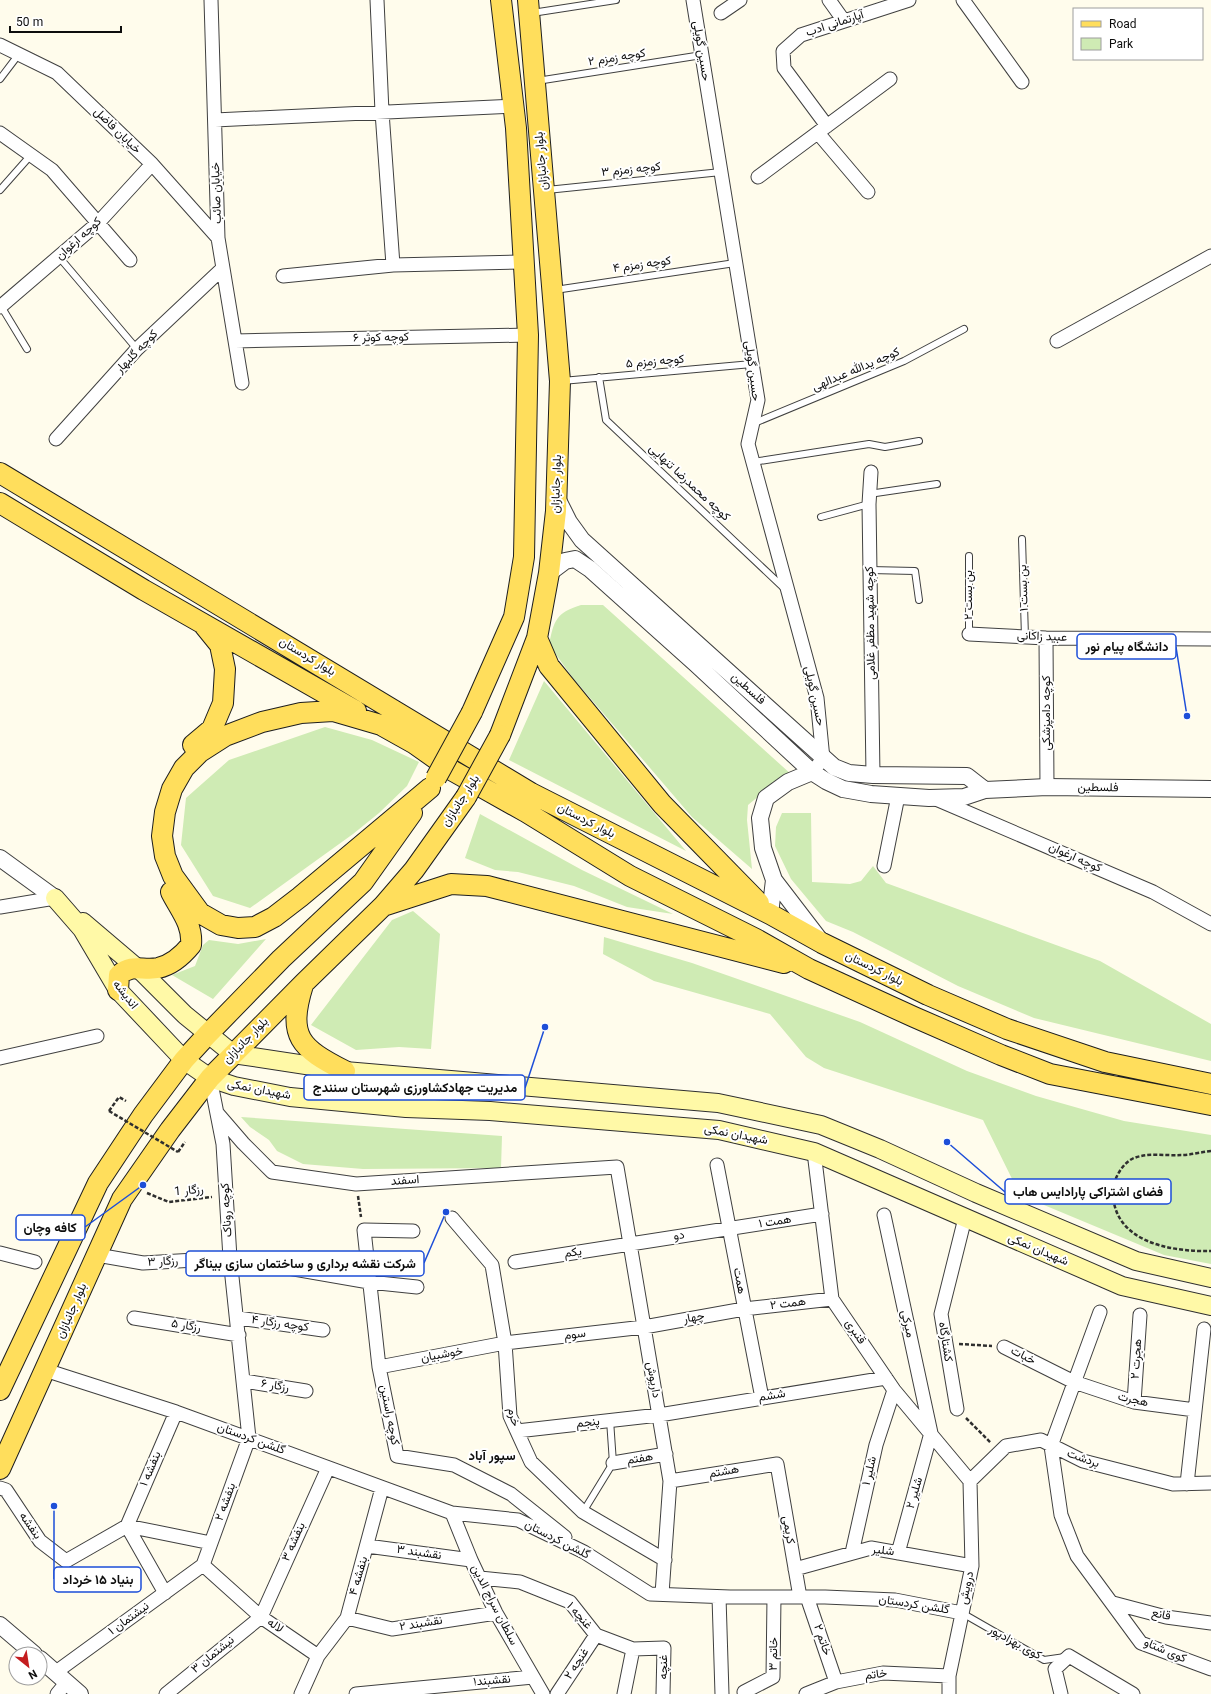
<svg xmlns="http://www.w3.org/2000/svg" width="1211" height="1694" font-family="Georgia,Vazirmatn,serif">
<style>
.green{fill:#cfebb4}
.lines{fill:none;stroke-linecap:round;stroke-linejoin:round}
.service-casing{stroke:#404040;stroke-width:8}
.minor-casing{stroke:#404040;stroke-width:15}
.tertiary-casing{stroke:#404040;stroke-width:18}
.secondary-casing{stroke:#2f2f2f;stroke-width:20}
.primary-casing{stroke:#1e1e1e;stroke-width:22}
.path{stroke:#2f2f2f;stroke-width:2.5;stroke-dasharray:4 2;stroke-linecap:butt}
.service{stroke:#fff;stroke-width:6}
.minor{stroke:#fff;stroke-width:13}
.tertiary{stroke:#fff;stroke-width:16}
.secondary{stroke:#fff9a7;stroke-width:18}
.primary{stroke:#ffde5c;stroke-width:20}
.primary-bridge-casing{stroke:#1e1e1e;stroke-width:22;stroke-linecap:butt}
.path-bridge{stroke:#2f2f2f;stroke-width:2.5;stroke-dasharray:4 2;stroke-linecap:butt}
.primary-bridge{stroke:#ffde5c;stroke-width:20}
.labels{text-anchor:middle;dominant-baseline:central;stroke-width:4;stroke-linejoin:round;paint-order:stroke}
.street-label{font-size:12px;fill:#0d0d0d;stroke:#fff}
.neighbourhood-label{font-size:13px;font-weight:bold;fill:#0d0d0d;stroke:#fff}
.leader{fill:none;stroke:#1d4ed8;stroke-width:1.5}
.callout-dot{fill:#1d4ed8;stroke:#fff;stroke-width:1.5}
.callout{fill:#fff;stroke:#1d4ed8;stroke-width:1.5}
.callout-label{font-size:13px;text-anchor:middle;font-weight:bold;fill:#0d0d0d}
</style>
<rect width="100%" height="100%" fill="#fffcec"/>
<path class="green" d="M 581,605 L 603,605 L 792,775 L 772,785 L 748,805 L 747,820 L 752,869 L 692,817 L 573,678 L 549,645 C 554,620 556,613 581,605 Z
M 544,681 L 686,851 L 509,760 Z
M 325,727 L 372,740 L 419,762 L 407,786 L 379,813 L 353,834 L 250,908 L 213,896 L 181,845 L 186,798 L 229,760 Z
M 782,813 L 811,813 L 812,882 L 850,884 L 861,881 L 873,866 L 886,883 L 1100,961 L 1211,1024 L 1211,1061 L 1034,1018 L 958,986 L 853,932 L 826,921 L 791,879 L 775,846 L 776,827 Z
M 480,814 L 582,870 L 673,914 L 627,907 L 574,886 L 518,872 L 495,870 L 465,858 Z
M 413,911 L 440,934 L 431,1049 L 399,1047 L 356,1050 L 311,1025 L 392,920 Z
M 604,937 L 692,963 L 860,1022 L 967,1071 L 1036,1096 L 1124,1121 L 1211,1135 L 1211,1264 L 1164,1255 L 1020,1195 L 983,1120 L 824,1068 L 806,1057 L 770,1014 L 654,981 L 603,954 Z
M 266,939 L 213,999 L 172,975 L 195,966 L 203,945 L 209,940 L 238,944 Z
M 241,1117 L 502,1136 L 501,1168 L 363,1169 L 303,1164 L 277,1151 L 269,1140 L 250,1127 Z"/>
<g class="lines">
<defs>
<path id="service" d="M 532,13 L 616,0
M 0,79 L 19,54
M 537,81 L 702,55
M 0,190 L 31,155
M 547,190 L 721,172
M 59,257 L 137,349
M 555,290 L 735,263
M 1,306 L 27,349
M 599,377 L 606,420 L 785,589
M 562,381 L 752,364
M 752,424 L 904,361 L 964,329
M 753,462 L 869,444 L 885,447 L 919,441
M 869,494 L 937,484
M 821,517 L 869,504
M 1022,539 L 1025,637
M 969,556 L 969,634
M 870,570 L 915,571 L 919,600
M 583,1512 L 613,1463 L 610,1420
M 962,1613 L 1044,1660 L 1065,1657"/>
<path id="minor" d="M 211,0 L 218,238 L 242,383
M 377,0 L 382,112 L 393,265
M 693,0 L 758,400 L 748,444 L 817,698 L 823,759 L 812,772
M 829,0 L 844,21
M 963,0 L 1022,82
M 721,13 L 740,0
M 0,45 L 57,73 L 152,164 L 218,238
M 215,120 L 513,106
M 827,126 L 784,68 L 783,51 L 801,35 L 909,0
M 0,133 L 52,170 L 130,260
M 818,133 L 868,192
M 758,177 L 890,79
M 283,276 L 393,265 L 523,262
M 0,307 L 98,223 L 152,164
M 235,341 L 528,335
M 1057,341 L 1211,256
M 56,439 L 137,349 L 222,269
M 871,472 L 869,504 L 873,775
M 969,634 L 1046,638 L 1211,639
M 1046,638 L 1047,787
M 936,799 L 1153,892 L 1211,924
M 884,866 L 898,796
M 0,907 L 55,898
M 0,1058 L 97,1036
M 218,1114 L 243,1143 L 272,1172 L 356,1184 L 617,1167 L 670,1481 L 662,1594
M 814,1152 L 832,1299 L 894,1390 L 970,1481
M 717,1165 L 762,1398
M 884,1215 L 931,1433 L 898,1553
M 452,1218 L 492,1265 L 505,1343 L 510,1416 L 531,1462 L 583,1512 L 665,1560
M 413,1231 L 364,1230 L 379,1367 L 397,1456 L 454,1465 L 511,1494 L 565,1537
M 0,1253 L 35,1262
M 97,1255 L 143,1263 L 230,1258 L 369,1282 L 417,1287
M 515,1262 L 822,1214
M 1100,1312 L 1051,1446 L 1061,1515 L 1077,1556 L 1141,1643 L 1211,1669
M 134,1318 L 239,1335
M 238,1318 L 323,1330
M 1004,1347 L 1074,1382 L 1134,1402 L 1195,1410
M 379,1367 L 505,1343 L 644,1327 L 744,1309 L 832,1299
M 45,1370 L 176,1412 L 452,1513 L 518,1520 L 584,1552 L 650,1594 L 730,1597 L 825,1597 L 895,1600 L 962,1613
M 244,1381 L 306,1391
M 1134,1402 L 1140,1315
M 957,1409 L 941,1314 L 965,1218
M 517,1431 L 659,1415 L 886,1378
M 613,1463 L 666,1454
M 670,1481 L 777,1464 L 800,1597
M 970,1481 L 1006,1446 L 1041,1440 L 1083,1461 L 1173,1484 L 1211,1483
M 1187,1484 L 1204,1329
M 0,1488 L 6,1490 L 40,1541 L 66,1561 L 127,1526
M 452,1513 L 471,1560 L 496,1613 L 543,1694
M 127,1526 L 176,1412
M 127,1526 L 211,1543
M 127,1526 L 165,1593
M 367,1546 L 471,1560
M 852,1553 L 876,1445 L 894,1390
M 203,1565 L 249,1438 L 230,1258 L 223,1144 L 210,1078
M 203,1565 L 261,1617 L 318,1656
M 795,1569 L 871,1548 L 972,1566
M 480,1578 L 520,1582 L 570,1602 L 596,1635 L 633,1649 L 624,1694
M 719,1597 L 722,1694
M 807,1597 L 836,1682
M 1113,1603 L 1166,1617 L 1211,1623
M 347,1618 L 392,1629 L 496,1613
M 633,1649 L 664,1648 L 663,1694
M 56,1672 L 203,1565
M 57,1694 L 67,1682
M 166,1694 L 261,1617 L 328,1468
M 301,1694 L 318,1656 L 347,1618 L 382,1488
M 356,1694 L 533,1677
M 557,1694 L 596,1635
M 745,1694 L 744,1692 L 773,1677 L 774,1597
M 806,1694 L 836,1682 L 883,1673 L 949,1676
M 949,1694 L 949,1676 L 972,1566 L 970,1481
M 1061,1694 L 1055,1669 L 1069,1656 L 1133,1694"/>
<path id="tertiary" d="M 557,498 L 569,522 L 582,540 L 834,767 L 849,773 L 873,775 L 967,776 L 985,790
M 549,573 L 565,561 L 575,559 L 590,569 L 696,664 L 812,772 L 826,781 L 843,789 L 871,794 L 929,798 L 964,797 L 985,790 L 1047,787 L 1211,789
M 812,772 L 788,782 L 766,798 L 760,818 L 763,848 L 774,880 L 820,940
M 0,858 L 55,898
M 770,914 L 774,880
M 0,1625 L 34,1654
M 40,1659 L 80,1694"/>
<path id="secondary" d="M 55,898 L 82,929 L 118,990 L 184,1060 L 210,1078 L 234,1086 L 290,1097 L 406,1108 L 490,1111 L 719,1130 L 814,1152 L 1122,1286 L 1211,1306
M 83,922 L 143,973 L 185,1015 L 233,1054 L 345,1071 L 718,1103 L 821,1125 L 880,1149 L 976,1193 L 1136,1261 L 1211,1278"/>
<path id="primary" d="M 0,473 L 531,793 L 770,914 L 822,943 L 928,995 L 1007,1029 L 1105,1062 L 1211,1084
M 0,503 L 144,590 L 356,711
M 537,638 L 549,666 L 662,804 L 759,903
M 472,712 L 514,617 L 524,557 L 528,335 L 516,128 L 501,0
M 500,735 L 537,638 L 549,573 L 556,511 L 560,381 L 528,0
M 193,745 L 212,729 L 223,703 L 225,669 L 220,645 L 203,624
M 430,788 L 300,897 L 274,917 L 255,927 L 238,928 L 221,925 L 200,913 L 173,876 L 165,856 L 162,836 L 165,812 L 172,789 L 184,768 L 200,752 L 225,736 L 262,722 L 301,713 L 333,711 L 381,725 L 415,744 L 453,771 L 526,812 L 630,876 L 756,939 L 809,969 L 914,1017 L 1001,1055 L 1050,1074 L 1211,1105
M 383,906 L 451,884 L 487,886 L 784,963
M 303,985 C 287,1037 300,1048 345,1071
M 118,990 L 119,975 C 133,963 142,971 158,968 C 172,965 182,956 191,945 C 193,924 180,910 171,892
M 0,1390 L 98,1183 L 143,1115 L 184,1060 L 207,1035 L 281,959 L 363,882 L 412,813
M 0,1469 L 122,1199 L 170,1130 L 210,1078 L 304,983 L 383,906 L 414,870 L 466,797"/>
</defs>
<use href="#service" class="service-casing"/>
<use href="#minor" class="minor-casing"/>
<use href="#tertiary" class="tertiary-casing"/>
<use href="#secondary" class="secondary-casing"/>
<use href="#primary" class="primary-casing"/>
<path class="path" d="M 109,1111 L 119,1097 L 126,1101
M 1211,1151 C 1201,1152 1191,1155 1181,1155 C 1166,1156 1146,1152 1132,1159 C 1122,1164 1114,1179 1113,1189 C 1111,1242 1170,1252 1211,1251
M 178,1152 L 185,1142
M 147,1193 L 169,1202 L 212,1197
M 358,1196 L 361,1217
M 959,1344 L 992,1346
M 966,1418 L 991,1443"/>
<use href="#service" class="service"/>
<use href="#minor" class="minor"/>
<use href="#tertiary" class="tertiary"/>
<use href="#secondary" class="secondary"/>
<use href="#primary" class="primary"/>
<defs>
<path id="primary-bridge" d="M 436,778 L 472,712
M 466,797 L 500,735"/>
</defs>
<use href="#primary-bridge" class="primary-bridge-casing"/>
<path class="path-bridge" d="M 109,1111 L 178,1152"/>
<use href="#primary-bridge" class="primary-bridge"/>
</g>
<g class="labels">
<g class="street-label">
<text transform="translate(835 24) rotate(-18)">آپارتمانی ادب</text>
<text transform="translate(701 51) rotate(81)">حسین گویلی</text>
<text transform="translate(617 58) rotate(-9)">کوچه زمزم ۲</text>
<text transform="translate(117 131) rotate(44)">خیابان فاضل</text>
<text transform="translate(542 161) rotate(-95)">بلوار جانبازان</text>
<text transform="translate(631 170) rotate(-6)">کوچه زمزم ۳</text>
<text transform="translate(217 193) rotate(-92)">خیابان صائب</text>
<text transform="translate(79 239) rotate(-42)">کوچه ارغوان</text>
<text transform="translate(642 265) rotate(-8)">کوچه زمزم ۴</text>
<text transform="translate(381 338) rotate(-1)">کوچه کوثر ۶</text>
<text transform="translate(137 352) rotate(-46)">کوچه گلبهار</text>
<text transform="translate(655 362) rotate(-5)">کوچه زمزم ۵</text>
<text transform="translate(856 370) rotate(-23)">کوچه یدالله عبدالهی</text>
<text transform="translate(752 371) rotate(83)">حسین گویلی</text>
<text transform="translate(689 483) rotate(43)">کوچه محمدرضا تنهایی</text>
<text transform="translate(557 484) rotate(-88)">بلوار جانبازان</text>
<text transform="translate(1024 588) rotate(-92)">بن بست ۱</text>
<text transform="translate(969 595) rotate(-90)">بن بست ۲</text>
<text transform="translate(871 623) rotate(-91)">کوچه شهید مظفر غلامی</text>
<text transform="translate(1042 637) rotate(2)">عبید زاکانی</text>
<text transform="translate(307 657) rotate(31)">بلوار کردستان</text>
<text transform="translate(748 689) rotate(42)">فلسطین</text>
<text transform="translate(814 696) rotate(78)">حسین گویلی</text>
<text transform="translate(1047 713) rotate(-90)">کوچه دامپزشکی</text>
<text transform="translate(1098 788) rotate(1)">فلسطین</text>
<text transform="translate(461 801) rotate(-57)">بلوار جانبازان</text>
<text transform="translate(586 821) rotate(27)">بلوار کردستان</text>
<text transform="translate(1075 858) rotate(24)">کوچه ارغوان</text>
<text transform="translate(874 969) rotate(26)">بلوار کردستان</text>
<text transform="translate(125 995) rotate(52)">اندیشه</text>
<text transform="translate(246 1041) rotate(-46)">بلوار جانبازان</text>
<text transform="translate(259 1090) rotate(11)">شهیدان نمکی</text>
<text transform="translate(736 1135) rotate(11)">شهیدان نمکی</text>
<text transform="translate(405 1181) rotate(-4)">اسفند</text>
<text transform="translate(189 1191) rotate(-5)">رزگار 1</text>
<text transform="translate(227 1210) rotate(-93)">کوچه روناک</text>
<text transform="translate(775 1222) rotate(-9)">همت ۱</text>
<text transform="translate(679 1236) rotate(-8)">دو</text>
<text transform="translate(1038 1250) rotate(23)">شهیدان نمکی</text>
<text transform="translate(573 1253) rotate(-9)">یکم</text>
<text transform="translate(163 1262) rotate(-3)">رزگار ۳</text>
<text transform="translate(739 1281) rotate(80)">همت</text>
<text transform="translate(788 1304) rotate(-7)">همت ۲</text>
<text transform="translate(72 1311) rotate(-66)">بلوار جانبازان</text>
<text transform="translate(694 1318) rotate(-10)">چهار</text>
<text transform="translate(280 1324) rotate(8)">کوچه رزگار ۴</text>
<text transform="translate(907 1324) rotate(78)">میرکی</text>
<text transform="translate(186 1326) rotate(9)">رزگار ۵</text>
<text transform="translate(855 1332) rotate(56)">قنبری</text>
<text transform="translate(575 1335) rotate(-7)">سوم</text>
<text transform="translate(945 1342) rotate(81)">کشتارگاه</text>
<text transform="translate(442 1355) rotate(-10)">خوشبیان</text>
<text transform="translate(1023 1356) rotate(27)">خبات</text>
<text transform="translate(1137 1359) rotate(-86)">هجرت ۲</text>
<text transform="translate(653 1380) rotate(80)">داریوش</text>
<text transform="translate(275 1386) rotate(9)">رزگار ۶</text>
<text transform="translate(772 1396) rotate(-9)">ششم</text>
<text transform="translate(1133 1400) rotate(13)">هجرت</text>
<text transform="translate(389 1415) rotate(79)">کوچه راستین</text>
<text transform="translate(513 1417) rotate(75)">خرم</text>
<text transform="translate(588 1423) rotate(-6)">پنجم</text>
<text transform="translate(251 1439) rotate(20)">گلشن کردستان</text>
<text transform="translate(640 1459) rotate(-9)">هفتم</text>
<text transform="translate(1083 1459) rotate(20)">بردشت</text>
<text transform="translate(151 1469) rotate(-67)">بنفشه ۱</text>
<text transform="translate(870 1471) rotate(-77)">شلیر ۱</text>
<text transform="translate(724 1472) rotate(-10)">هشتم</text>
<text transform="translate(915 1493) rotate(-74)">شلیر ۲</text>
<text transform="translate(226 1502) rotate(-70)">بنفشه ۲</text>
<text transform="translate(30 1526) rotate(55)">بنفشه</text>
<text transform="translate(788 1530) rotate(81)">کریمی</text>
<text transform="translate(557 1540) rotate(27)">گلشن کردستان</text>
<text transform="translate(294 1542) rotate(-66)">بنفشه ۳</text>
<text transform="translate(883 1551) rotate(6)">شلیر</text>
<text transform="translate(419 1553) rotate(8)">نقشبند ۳</text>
<text transform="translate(359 1576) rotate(-74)">بنفشه ۴</text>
<text transform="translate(967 1588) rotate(-78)">درویش</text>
<text transform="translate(494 1605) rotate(63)">سلطان سراج الدین</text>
<text transform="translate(914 1605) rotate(9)">گلشن کردستان</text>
<text transform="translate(1161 1615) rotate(12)">قانع</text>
<text transform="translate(579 1616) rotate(48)">غنچه ۱</text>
<text transform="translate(129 1619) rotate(-36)">نیشتمان ۱</text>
<text transform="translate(421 1624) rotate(-9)">نقشبند ۲</text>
<text transform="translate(275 1626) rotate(35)">لاله</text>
<text transform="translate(822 1640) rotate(71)">خاتم ۲</text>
<text transform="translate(1015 1643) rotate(29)">کوی بهزادپور</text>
<text transform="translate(1165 1651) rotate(23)">کوی شتاو</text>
<text transform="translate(774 1654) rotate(-89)">خاتم ۳</text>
<text transform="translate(213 1655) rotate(-39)">نیشتمان ۳</text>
<text transform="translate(577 1664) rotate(-57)">غنچه ۲</text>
<text transform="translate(664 1667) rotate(-89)">غنچه</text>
<text transform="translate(876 1675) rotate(-7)">خاتم</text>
<text transform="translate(492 1681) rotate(-5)">نقشبند۱</text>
</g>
<g class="neighbourhood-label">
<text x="492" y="1457">سپور آباد</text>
</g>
</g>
<path class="leader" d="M1187 716L1176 647M545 1027L525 1088M947 1142L1005 1192M143 1185L85 1227M446 1212L424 1263M54 1506L54 1579"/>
<g class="callout-dot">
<circle cx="1187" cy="716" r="4"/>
<circle cx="545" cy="1027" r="4"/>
<circle cx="947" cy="1142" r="4"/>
<circle cx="143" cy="1185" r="4"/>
<circle cx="446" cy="1212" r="4"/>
<circle cx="54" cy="1506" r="4"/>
</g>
<g class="callout">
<rect x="1077" y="634" width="99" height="25" rx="4"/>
<rect x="304" y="1075" width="221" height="25" rx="4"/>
<rect x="1005" y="1179" width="166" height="25" rx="4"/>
<rect x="16" y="1215" width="69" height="25" rx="4"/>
<rect x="186" y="1251" width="238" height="25" rx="4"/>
<rect x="54" y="1567" width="87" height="25" rx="4"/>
</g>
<g class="callout-label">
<text x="1127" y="651">دانشگاه پیام نور</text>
<text x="415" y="1092">مدیریت جهادکشاورزی شهرستان سنندج</text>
<text x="1088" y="1196">فضای اشتراکی پارادایس هاب</text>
<text x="50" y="1232">کافه وچان</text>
<text x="305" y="1268">شرکت نقشه برداری و ساختمان سازی بیناگر</text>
<text x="98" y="1584">بنیاد ۱۵ خرداد</text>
</g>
<rect x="1073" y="8" width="130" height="52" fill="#ffffff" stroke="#9e9e9e"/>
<rect x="1081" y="21" width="20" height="6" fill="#ffde5c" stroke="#9e9e9e"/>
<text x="1109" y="28" font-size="12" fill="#0d0d0d">Road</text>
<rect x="1081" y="38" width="20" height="12" fill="#cfebb4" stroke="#9e9e9e"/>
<text x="1109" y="48" font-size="12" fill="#0d0d0d">Park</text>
<g transform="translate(28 1666) rotate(150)"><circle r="19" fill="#ffffff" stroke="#9e9e9e"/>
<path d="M0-3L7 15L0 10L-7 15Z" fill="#c41d1f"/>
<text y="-6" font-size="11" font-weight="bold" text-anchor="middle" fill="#0d0d0d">N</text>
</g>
<path d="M10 26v6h111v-6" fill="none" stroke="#0d0d0d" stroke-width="2"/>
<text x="16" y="26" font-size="12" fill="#0d0d0d" stroke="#ffffff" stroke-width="3" paint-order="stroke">50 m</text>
</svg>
